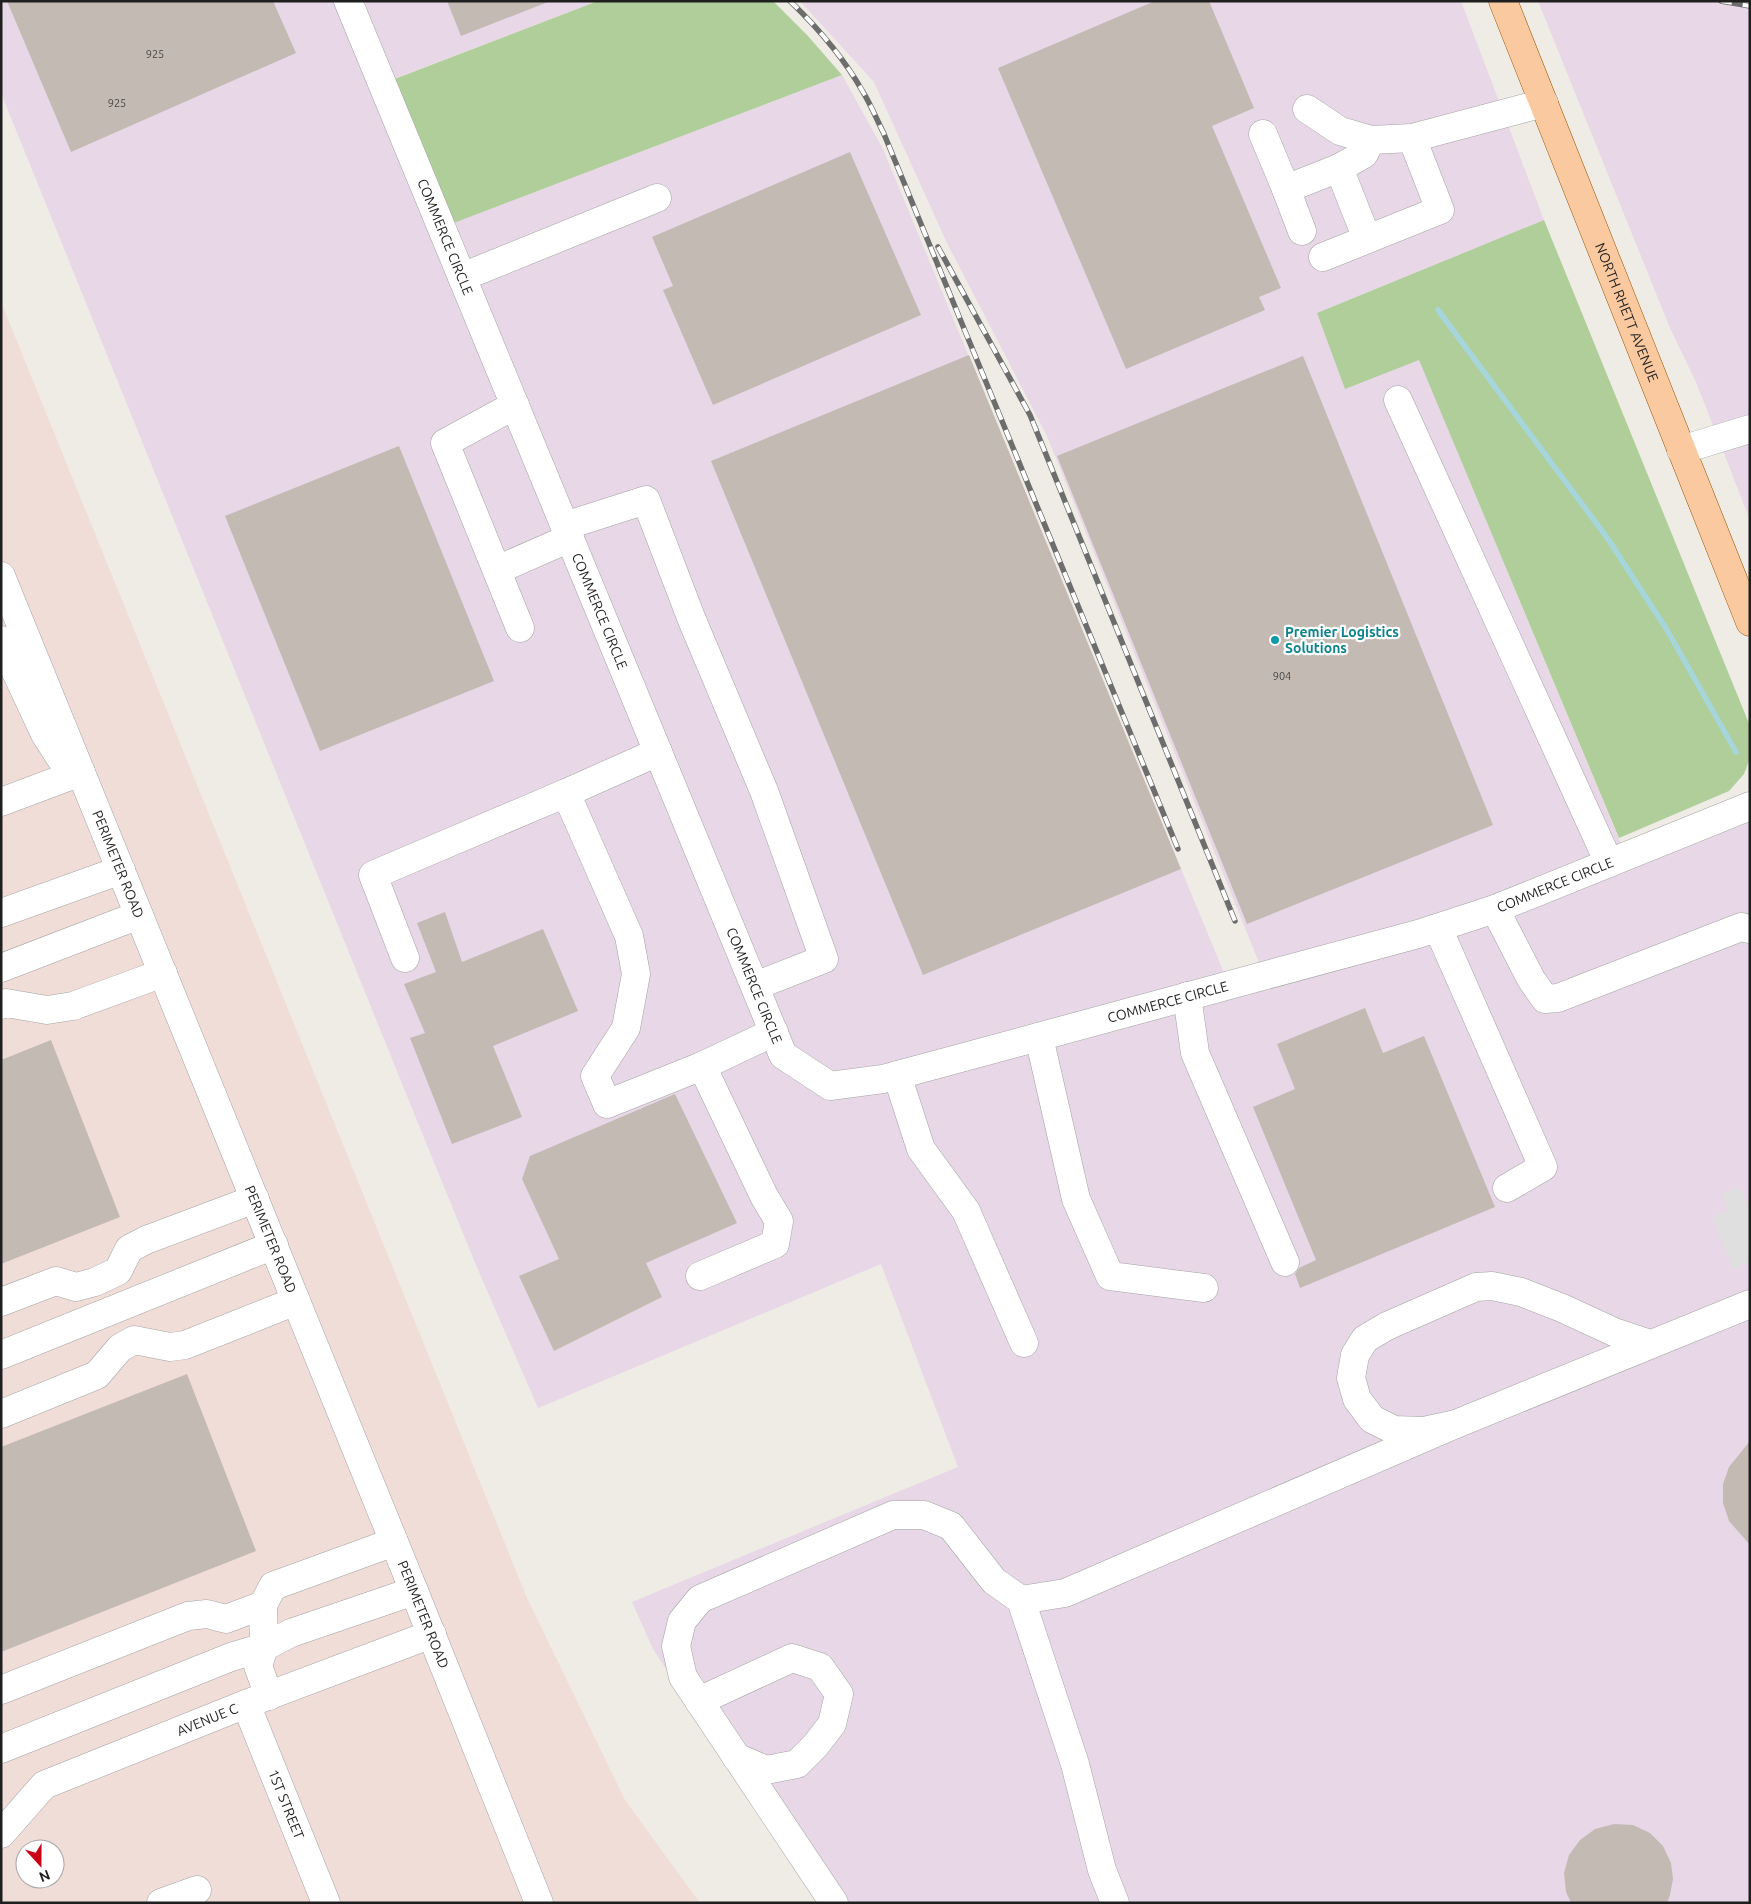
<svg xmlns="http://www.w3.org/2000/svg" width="1751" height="1904" font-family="Ubuntu,sans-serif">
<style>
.industrial{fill:#e8d7e7}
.military{fill:#f1ddd8;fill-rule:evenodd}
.forest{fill:#afce9a}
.parking{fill:#dfdfdf}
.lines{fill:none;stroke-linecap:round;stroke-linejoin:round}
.stream{stroke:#a6d5dc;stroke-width:5.5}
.building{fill:#c4bab4}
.minor-casing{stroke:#a3a3a3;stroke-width:29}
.major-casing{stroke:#965603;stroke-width:29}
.minor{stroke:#fff;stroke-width:28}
.major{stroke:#fac99f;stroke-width:28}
.rail-casing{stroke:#6d6d6d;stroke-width:5.5}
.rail{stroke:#fff;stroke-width:4;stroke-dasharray:11;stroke-linecap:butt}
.culture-dot{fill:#0f9aa8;stroke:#fff;stroke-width:2}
.labels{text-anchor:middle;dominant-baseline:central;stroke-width:4.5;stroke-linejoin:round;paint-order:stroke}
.number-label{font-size:11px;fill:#484644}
.street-label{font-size:14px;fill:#1f1f1f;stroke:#fff}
.culture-label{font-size:14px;font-weight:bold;fill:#0d838f;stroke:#fff;text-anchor:start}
</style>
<rect width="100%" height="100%" fill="#efebe5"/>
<path class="industrial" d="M 1,1 L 598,1 L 383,83 L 442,227 L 842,75 L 883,149 L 1229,985 L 1264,975 L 1047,436 L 947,243 L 874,82 L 800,1 L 1461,1 L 1544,220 L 1317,313 L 1419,359 L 1626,856 L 1750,806 L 1750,1903 L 820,1903 L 653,1649 L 632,1602 L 958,1467 L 881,1264 L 538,1408 L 476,1265 L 418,1123 L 1,93 Z
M 1538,1 L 1750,1 L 1750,520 L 1696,382 L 1670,328 Z"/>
<path class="military" d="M 1,302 L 527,1598 L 625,1800 L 700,1903 L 1,1903 ZM 25,1849 L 55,1849 L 55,1879 L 25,1879 Z"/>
<path class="forest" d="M 598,1 L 773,1 L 807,35 L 842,75 L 451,224 L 392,80 Z
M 1544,220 L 1750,726 L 1750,758 L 1744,774 L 1729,791 L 1619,838 L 1419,360 L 1345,389 L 1317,313 Z"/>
<path class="parking" d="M 1740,1188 L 1746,1203 L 1750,1203 L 1750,1262 L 1733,1269 L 1712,1217 L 1728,1211 L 1722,1194 Z"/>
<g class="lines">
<path class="stream" d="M 1438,310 L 1608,539 L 1667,630 L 1736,752"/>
</g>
<path class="building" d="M 7,1 L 273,1 L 296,53 L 71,152 Z
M 447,1 L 548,1 L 548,2 L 461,36 Z
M 1155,1 L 1209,1 L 1254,108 L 1212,126 L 1281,288 L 1259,297 L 1265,310 L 1126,369 L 998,68 Z
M 850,152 L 921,315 L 713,405 L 663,290 L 673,286 L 652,237 Z
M 969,355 L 1181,869 L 923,975 L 711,461 Z
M 1303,356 L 1493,825 L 1247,924 L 1057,456 Z
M 399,446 L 494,681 L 320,751 L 225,516 Z
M 445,912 L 462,962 L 543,929 L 578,1011 L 493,1046 L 522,1117 L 452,1144 L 410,1038 L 425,1033 L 404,984 L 436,972 L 417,923 Z
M 1365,1008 L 1383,1053 L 1424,1036 L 1495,1207 L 1300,1288 L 1295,1274 L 1299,1268 L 1316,1260 L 1253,1107 L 1295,1089 L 1277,1044 Z
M 51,1040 L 120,1217 L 1,1264 L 1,1060 Z
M 675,1094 L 737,1223 L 646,1263 L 662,1297 L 554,1351 L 519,1276 L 559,1259 L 522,1179 L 530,1156 Z
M 187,1374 L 256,1551 L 1,1652 L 1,1447 Z
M 1750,1441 L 1750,1545 L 1729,1521 L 1723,1503 L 1723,1484 L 1729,1467 Z
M 1614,1824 L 1633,1825 L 1650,1833 L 1663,1846 L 1671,1863 L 1673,1879 L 1670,1895 L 1667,1903 L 1571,1903 L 1566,1892 L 1564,1873 L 1569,1855 L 1580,1840 L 1595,1829 Z"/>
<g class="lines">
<defs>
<g id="minor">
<path id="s1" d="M 348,1 L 783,1055 L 830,1086 L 883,1079 L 1418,934 L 1495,909 L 1750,806"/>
<path d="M 1307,109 L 1340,131 L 1371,140 L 1412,138 L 1544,103"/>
<path d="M 1263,134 L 1286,189 L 1339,168 L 1364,154 L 1371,140"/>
<path d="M 1339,168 L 1367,239"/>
<path d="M 1286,189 L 1302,231"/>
<path d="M 1323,257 L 1440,210 L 1412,138"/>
<path d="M 462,277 L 657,198"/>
<path d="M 1398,400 L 1609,863"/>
<path d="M 515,405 L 445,443 L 520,628"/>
<path d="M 1681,450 L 1750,429"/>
<path d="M 565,526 L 646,500 L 692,620 L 764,791 L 824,959 L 755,986"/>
<path d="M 497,570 L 570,538"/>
<path id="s2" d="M 1,576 L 414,1591 L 539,1903"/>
<path d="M 1,640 L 45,734 L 61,759"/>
<path d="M 658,752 L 566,793 L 629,936 L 636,974 L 626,1028 L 595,1076 L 607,1104 L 702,1066"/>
<path d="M 1,802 L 81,772"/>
<path d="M 1495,909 L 1531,979 L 1545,999 L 1558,998 L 1741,927 L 1750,929"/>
<path d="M 1,913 L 121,870"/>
<path d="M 1438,928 L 1543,1167 L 1507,1188"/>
<path d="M 405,958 L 373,875 L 566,793"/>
<path d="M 1,968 L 139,915"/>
<path d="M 1187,996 L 1195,1053 L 1285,1262"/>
<path d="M 1,1005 L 6,1003 L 47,1010 L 73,1006 L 163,973"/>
<path d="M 1039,1037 L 1076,1199 L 1110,1276 L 1204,1288"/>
<path d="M 897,1075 L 921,1149 L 966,1211 L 1024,1343"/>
<path d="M 700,1276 L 775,1244 L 779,1221 L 764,1196 L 702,1066 L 774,1032"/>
<path d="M 1,1302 L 56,1281 L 76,1287 L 95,1282 L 118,1271 L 129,1249 L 146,1240 L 255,1199"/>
<path d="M 1650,1344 L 1614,1332 L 1562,1308 L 1521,1292 L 1492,1286 L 1476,1287 L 1387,1326 L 1365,1339 L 1355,1355 L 1351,1378 L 1357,1399 L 1372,1419 L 1394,1430 L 1424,1431 L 1456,1424 L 1750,1304"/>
<path d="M 1,1355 L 274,1245"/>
<path d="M 1,1414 L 97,1375 L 120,1348 L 134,1340 L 170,1347 L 185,1345 L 296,1301"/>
<path d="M 1021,1600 L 1075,1764 L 1102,1870 L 1115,1903"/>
<path d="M 1,1690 L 188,1616 L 207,1614 L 226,1619 L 263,1605"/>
<path d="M 269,1696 L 258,1666 L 264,1647 L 291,1633 L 414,1591"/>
<path d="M 699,1701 L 792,1658 L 820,1667 L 839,1694 L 832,1724 L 815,1746 L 797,1764 L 766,1770 L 736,1757"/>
<path id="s3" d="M 246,1704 L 326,1903"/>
<path d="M 1,1749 L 231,1657 L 264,1647 L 263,1605 L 273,1586 L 394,1542"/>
<path id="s4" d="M 1,1834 L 44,1785 L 246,1704 L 432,1634"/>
<path d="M 161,1903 L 197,1890"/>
<path d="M 834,1903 L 683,1677 L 676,1646 L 682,1621 L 700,1599 L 893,1515 L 924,1515 L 951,1526 L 994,1581 L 1021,1600 L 1065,1593 L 1456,1424"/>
</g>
<g id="major">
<path id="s5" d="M 1503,1 L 1750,622"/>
</g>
</defs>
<use href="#minor" class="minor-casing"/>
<use href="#major" class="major-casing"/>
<use href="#minor" class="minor"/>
<use href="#major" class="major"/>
<defs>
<path id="rail" d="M 790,1 C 818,28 844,58 863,92 C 871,105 877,120 884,134 L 1178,849
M 1721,1 L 1750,6
M 938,247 L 1030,415 L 1235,921"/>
</defs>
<use href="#rail" class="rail-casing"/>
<use href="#rail" class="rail"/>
</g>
<circle class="culture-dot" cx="1275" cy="640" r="5"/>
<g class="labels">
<g class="number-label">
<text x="155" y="54">925</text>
<text x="117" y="103">925</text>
<text x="1282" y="676">904</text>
</g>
<g class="street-label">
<text stroke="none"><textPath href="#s1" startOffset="255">COMMERCE CIRCLE</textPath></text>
<text stroke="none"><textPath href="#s5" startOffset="335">NORTH RHETT AVENUE</textPath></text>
<text stroke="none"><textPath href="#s1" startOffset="660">COMMERCE CIRCLE</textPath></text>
<text stroke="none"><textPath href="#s2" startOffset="311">PERIMETER ROAD</textPath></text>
<text stroke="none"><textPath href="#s1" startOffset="1950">COMMERCE CIRCLE</textPath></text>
<text stroke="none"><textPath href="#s1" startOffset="1065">COMMERCE CIRCLE</textPath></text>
<text stroke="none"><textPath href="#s1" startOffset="1545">COMMERCE CIRCLE</textPath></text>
<text stroke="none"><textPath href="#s2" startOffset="716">PERIMETER ROAD</textPath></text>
<text stroke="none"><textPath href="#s2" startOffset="1121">PERIMETER ROAD</textPath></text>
<text stroke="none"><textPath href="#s4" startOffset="241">AVENUE C</textPath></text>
<text stroke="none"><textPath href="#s3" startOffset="108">1ST STREET</textPath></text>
</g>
<g class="culture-label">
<text x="1285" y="632">Premier Logistics<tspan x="1285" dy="16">Solutions</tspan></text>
</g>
</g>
<rect width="1751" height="1904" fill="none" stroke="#1f1f1f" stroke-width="5"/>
<g transform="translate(40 1864) rotate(159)"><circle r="24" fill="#ffffff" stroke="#a5a5a5"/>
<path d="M0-4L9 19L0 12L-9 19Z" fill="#c90419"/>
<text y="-8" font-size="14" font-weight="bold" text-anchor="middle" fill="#1f1f1f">N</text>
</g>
</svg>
